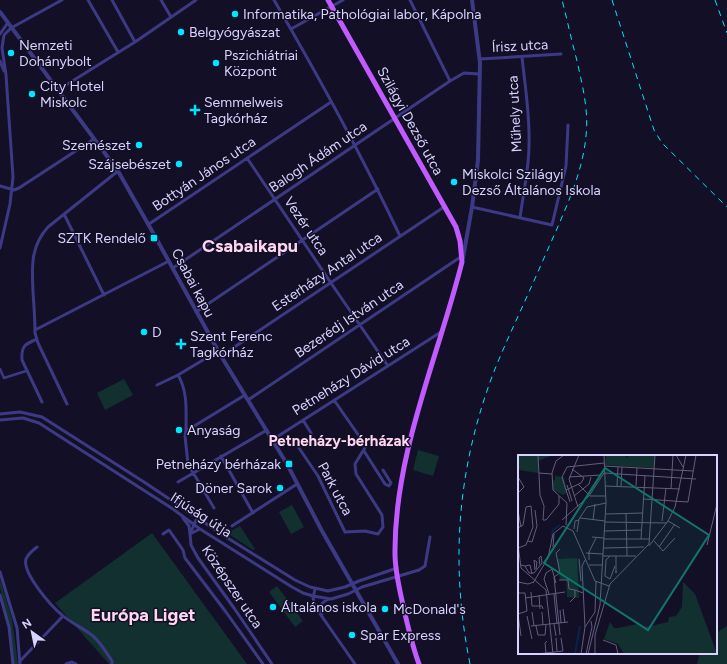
<svg xmlns="http://www.w3.org/2000/svg" width="727" height="664" font-family="Figtree,sans-serif">
<style>
.green{fill:#12302f}
.lines{fill:none;stroke-linecap:round;stroke-linejoin:round}
.stream{stroke:#0c2248;stroke-width:1}
.pedestrian{stroke:#3d3a85;stroke-width:2.5}
.minor{stroke:#3d3a85;stroke-width:3}
.tertiary{stroke:#3d3a85;stroke-width:4}
.primary{stroke:#c25bff;stroke-width:5}
.rail{stroke:#00e5ff;stroke-width:1;stroke-dasharray:6 5;stroke-linecap:butt}
.poi-dot{fill:#00e5ff;stroke:#130f26;stroke-width:1.5}
.labels{text-anchor:middle;dominant-baseline:central;stroke-width:3;stroke-linejoin:round;paint-order:stroke}
.poi-label{font-size:14px;fill:#d9d4ff;stroke:#130f26;text-anchor:start}
.street-label{font-size:14px;fill:#d9d4ff;stroke:#130f26}
.neighbourhood-label{font-size:15px;font-weight:bold;fill:#ffd6f0;stroke:#130f26}
.district-label{font-size:18px;font-weight:bold;fill:#ffd6f0;stroke:#130f26}
.inset-river{fill:none;stroke:#0c2248;stroke-width:2}
.inset-road{fill:none;stroke:#625e7d;stroke-width:1}
.view{fill:#0f766e;fill-opacity:0.15;stroke:#0f766e;stroke-width:2}
.inset-edge{fill:none;stroke:#d9d4ff;stroke-width:2}
</style>
<rect width="100%" height="100%" fill="#130f26"/>
<path class="green" d="M 124,379 L 133,395 L 105,410 L 97,393 Z
M 418,450 L 439,456 L 433,476 L 413,470 Z
M 292,505 L 304,527 L 291,534 L 279,512 Z
M 240,526 L 255,549 L 253,550 L 227,533 Z
M 152,533 L 247,664 L 109,664 L 55,603 Z
M 0,579 L 12,619 L 18,664 L 14,664 L 10,629 L 0,588 Z
M 277,586 L 303,621 L 295,627 L 269,592 Z
M 727,626 L 727,664 L 697,664 L 700,653 L 716,653 L 716,633 Z"/>
<g class="lines">
<path class="stream" d="M 221,610 L 225,615"/>
<path class="pedestrian" d="M 0,369 L 4,378 L 26,371"/>
<path class="minor" d="M 88,0 L 118,52
M 112,0 L 135,42
M 161,0 L 171,17
M 274,0 C 319,77 362,156 400,236
M 410,0 L 450,81
M 291,29 L 343,0
M 0,34 L 7,24
M 480,59 L 561,54
M 0,61 L 4,71
M 58,90 L 135,42 L 196,0
M 247,158 L 331,283 L 388,366
M 0,186 L 14,190 L 19,188 L 94,139
M 472,207 L 552,225 L 566,166 L 568,125
M 64,214 L 104,295
M 520,218 C 523,194 529,169 529,145 C 530,115 525,86 522,57
M 149,224 L 331,102
M 0,248 L 10,204 L 13,177 L 6,75 L 2,48 L 4,35 L 11,28 L 62,0
M 173,268 L 450,81 L 464,73 L 479,74
M 196,312 L 378,189
M 35,330 L 169,261
M 37,339 C 25,344 21,346 22,360 L 42,402
M 221,356 L 444,207
M 178,375 C 188,392 186,411 186,431 L 185,436 L 188,464 L 214,508
M 157,385 L 178,375 L 218,351
M 248,400 L 462,256
M 67,404 L 38,343 L 35,333 C 35,319 34,306 33,292 C 32,267 30,247 48,227 L 118,171
M 0,414 L 20,412 L 42,417 L 144,482 L 226,537 L 295,580 L 310,587 L 328,591 L 345,587 L 359,581 L 397,568
M 0,420 L 23,418 L 39,423 L 173,509 L 200,529 L 292,587 L 303,593 L 313,596 L 331,599 L 348,594 L 362,587 L 419,570 L 425,566 L 430,537
M 303,420 L 311,433 L 311,437 L 299,445 L 299,448 L 318,476 L 345,532 L 365,531 L 378,534 L 383,527 L 382,515 L 356,474 L 355,464 L 366,446 L 334,400
M 186,431 L 245,395
M 272,440 L 441,332
M 364,451 L 385,484 L 389,486 L 391,483 L 383,470
M 221,456 L 253,513
M 178,482 L 267,430
M 183,518 L 189,526 L 190,534 L 200,529
M 197,518 L 190,534 L 191,545 L 198,558 L 234,608 L 272,664
M 232,526 L 297,484
M 163,534 L 169,530 L 183,550 L 185,558 L 226,612 L 263,664
M 37,547 C 33,550 28,554 26,559 C 22,573 51,606 62,615 C 71,623 83,628 93,636 C 101,643 106,652 112,661 L 112,664
M 0,572 L 17,628 L 20,664
M 315,589 L 313,598 L 316,608 L 355,664
M 0,595 L 9,627 L 13,664
M 322,614 C 320,605 320,603 329,599
M 20,661 L 63,616
M 66,664 L 72,662 L 76,664"/>
<path class="tertiary" d="M 0,12 L 118,171 L 156,238 L 221,356 L 287,464 L 322,531 L 398,664
M 463,258 L 472,207 L 478,160 L 480,63 L 472,0"/>
<path class="primary" d="M 328,0 L 456,227 L 460,241 L 462,262 C 438,358 394,454 395,554 C 395,574 401,595 405,614 C 409,631 413,648 419,664"/>
<path class="rail" d="M 612,0 L 654,130 L 662,143 L 727,207
M 715,0 L 727,33
M 470,664 C 450,564 457,470 493,374 C 504,346 517,319 529,292 C 538,272 547,251 556,231 C 569,201 583,169 586,136 C 589,110 582,83 576,57 C 571,38 567,19 562,0"/>
</g>
<g class="poi-dot">
<circle cx="235" cy="14" r="4"/>
<circle cx="181" cy="32" r="4"/>
<circle cx="11" cy="53" r="4"/>
<circle cx="216" cy="63" r="4"/>
<circle cx="32" cy="94" r="4"/>
<path d="M193 104h4v4h4v4h-4v4h-4v-4h-4v-4h4z"/>
<circle cx="139" cy="145" r="4"/>
<circle cx="179" cy="164" r="4"/>
<circle cx="454" cy="182" r="4"/>
<rect x="150" y="234" width="8" height="8" rx="2"/>
<circle cx="144" cy="332" r="4"/>
<path d="M179 338h4v4h4v4h-4v4h-4v-4h-4v-4h4z"/>
<circle cx="179" cy="430" r="4"/>
<rect x="285" y="460" width="8" height="8" rx="2"/>
<circle cx="280" cy="488" r="4"/>
<circle cx="273" cy="607" r="4"/>
<circle cx="385" cy="609" r="4"/>
<circle cx="352" cy="635" r="4"/>
</g>
<g class="labels">
<g class="poi-label">
<text x="243" y="14">Informatika, Pathológiai labor, Kápolna</text>
<text x="189" y="32">Belgyógyászat</text>
<text x="19" y="45">Nemzeti<tspan x="19" dy="16">Dohánybolt</tspan></text>
<text x="224" y="55">Pszichiátriai<tspan x="224" dy="16">Központ</tspan></text>
<text x="40" y="86">City Hotel<tspan x="40" dy="16">Miskolc</tspan></text>
<text x="204" y="102">Semmelweis<tspan x="204" dy="16">Tagkórház</tspan></text>
<text x="131" y="145" text-anchor="end">Szemészet</text>
<text x="171" y="164" text-anchor="end">Szájsebészet</text>
<text x="462" y="174">Miskolci Szilágyi<tspan x="462" dy="16">Dezső Általános Iskola</tspan></text>
<text x="146" y="238" text-anchor="end">SZTK Rendelő</text>
<text x="152" y="332">D</text>
<text x="190" y="336">Szent Ferenc<tspan x="190" dy="16">Tagkórház</tspan></text>
<text x="187" y="430">Anyaság</text>
<text x="281" y="464" text-anchor="end">Petneházy bérházak</text>
<text x="272" y="488" text-anchor="end">Döner Sarok</text>
<text x="281" y="607">Általános iskola</text>
<text x="393" y="609">McDonald's</text>
<text x="360" y="635">Spar Express</text>
</g>
<g class="street-label">
<text transform="translate(520 46) rotate(-3)">Írisz utca</text>
<text transform="translate(515 114) rotate(-93)">Műhely utca</text>
<text transform="translate(410 121) rotate(61)">Szilágyi Dezső utca</text>
<text transform="translate(318 157) rotate(-34)">Balogh Ádám utca</text>
<text transform="translate(204 174) rotate(-34)">Bottyán János utca</text>
<text transform="translate(306 226) rotate(56)">Vezér utca</text>
<text transform="translate(327 272) rotate(-34)">Esterházy Antal utca</text>
<text transform="translate(193 283) rotate(62)">Csabai kapu</text>
<text transform="translate(349 319) rotate(-34)">Bezerédj István utca</text>
<text transform="translate(351 376) rotate(-32)">Petneházy Dávid utca</text>
<text transform="translate(335 489) rotate(62)">Park utca</text>
<text transform="translate(201 515) rotate(33)">Ifjúság útja</text>
<text transform="translate(232 587) rotate(56)">Középszer utca</text>
</g>
<g class="neighbourhood-label">
<text x="339" y="441">Petneházy-bérházak</text>
</g>
<g class="district-label">
<text x="250" y="246">Csabaikapu</text>
<text x="143" y="615">Európa Liget</text>
</g>
</g>
<g transform="translate(518 455)">
<rect width="199" height="199" fill="#130f26"/>
<path d="M 0,0 L 35,0 L 20,6 L 20,18 L 1,15 ZM 88,0 L 106,0 L 110,3 L 110,0 L 136,0 L 136,13 L 87,10 ZM 37,21 L 46,22 L 49,38 L 45,40 L 35,35 L 34,26 L 37,25 ZM 59,103 L 61,143 L 49,142 L 48,125 L 42,125 L 39,104 ZM 165,127 L 177,139 L 199,199 L 106,199 L 100,189 L 86,184 L 92,167 L 96,173 L 100,173 L 119,169 L 123,169 L 124,173 L 150,167 L 151,162 L 158,161 L 164,152 Z" fill="#12302f"/>
<path class="inset-river" d="M 33,86 L 35,75 L 42,70M 57,199 L 62,171"/>
<path class="inset-road" d="M 20,0 L 22,40 L 26,51 L 25,65 L 28,65 L 41,49 L 41,41M 46,0 L 38,6 L 34,18 L 35,35 L 49,48 L 48,70M 158,0 L 165,12M 86,11 L 175,16M 54,14 L 66,23M 21,18 L 34,19M 86,18 L 178,24M 0,22 L 6,32 L 0,38M 51,22 L 83,20M 60,29 L 72,41 L 88,41M 49,30 L 54,46M 87,31 L 162,34M 99,31 L 100,12M 103,31 L 104,12M 118,31 L 119,13M 153,34 L 155,0M 48,35 L 44,22 L 49,12 L 86,8M 56,41 L 71,29 L 73,22M 126,44 L 170,47 L 178,0M 52,47 L 48,35 L 63,28 L 66,23M 60,52 L 51,24 L 61,0M 0,56 L 3,72M 108,58 L 109,101M 88,59 L 125,58M 62,63 L 87,66M 44,65 L 71,41 L 86,18M 75,65 L 77,49M 144,66 L 148,33M 150,66 L 162,73M 87,67 L 149,68M 0,73 L 5,70 L 8,52 L 13,51 L 15,72 L 8,90 L 0,93M 56,74 L 57,66 L 61,65M 86,76 L 123,75M 59,77 L 61,64 L 69,52 L 88,48M 74,82 L 86,83M 86,84 L 132,84M 123,84 L 127,21M 10,86 L 14,87 L 19,71 L 17,55M 136,86 L 145,96 L 157,83M 0,89 L 3,113 L 28,135 L 35,199M 189,90 L 199,49M 131,91 L 150,66 L 157,52 L 168,0M 35,92 L 36,79M 141,92 L 157,69M 86,93 L 126,92M 42,94 L 38,98 L 42,118 L 36,122 L 42,180M 68,98 L 85,99M 85,101 L 118,101M 92,101 L 88,105 L 87,121 L 92,124 L 97,111M 98,101 L 98,118 L 98,116M 61,104 L 63,126M 71,105 L 71,97 L 78,83M 3,110 L 7,111 L 11,118 L 16,118 L 24,108 L 23,101 L 21,103 L 22,110M 71,110 L 85,110M 7,111 L 12,110 L 14,119M 17,115 L 16,105 L 19,107 L 18,114M 41,125 L 50,125 L 51,134 L 57,135M 0,127 L 10,129 L 16,127M 15,128 L 30,103 L 35,79 L 45,71 L 55,76 L 77,126 L 91,131M 13,137 L 14,151 L 24,151 L 25,154M 0,138 L 7,138 L 9,156 L 0,159 L 3,181M 31,139 L 26,124 L 28,118 L 34,114 L 38,128M 36,139 L 39,169M 21,140 L 22,154M 7,143 L 47,137M 52,147 L 57,142 L 57,135 L 65,138M 45,154 L 47,168M 42,155 L 43,168M 14,157 L 16,171M 24,157 L 25,170M 9,161 L 14,184M 36,169 L 38,181M 13,171 L 50,167M 18,171 L 20,180 L 27,180 L 28,170M 67,172 L 77,157 L 78,126M 38,183 L 39,196M 85,185 L 98,190 L 100,199M 28,198 L 27,188 L 29,186M 19,199 L 45,196 L 43,183M 63,199 L 67,172 L 64,111 L 67,105M 68,199 L 74,172 L 73,166M 70,199 L 82,150 L 88,48 L 86,0M 77,199 L 77,180 L 92,129 L 131,89 L 137,0"/>
<path class="view" d="M 87,13 L 191,80 L 130,175 L 26,108 Z"/>
<rect width="199" height="199" class="inset-edge"/>
</g>
<g transform="translate(32 632) rotate(327)" stroke="#130f26" stroke-width="3" paint-order="stroke">
<path d="M0-3L7 15L0 10L-7 15Z" fill="#d9d4ff"/>
<text y="-6" font-size="11" font-weight="bold" text-anchor="middle" fill="#d9d4ff">N</text>
</g>
</svg>
